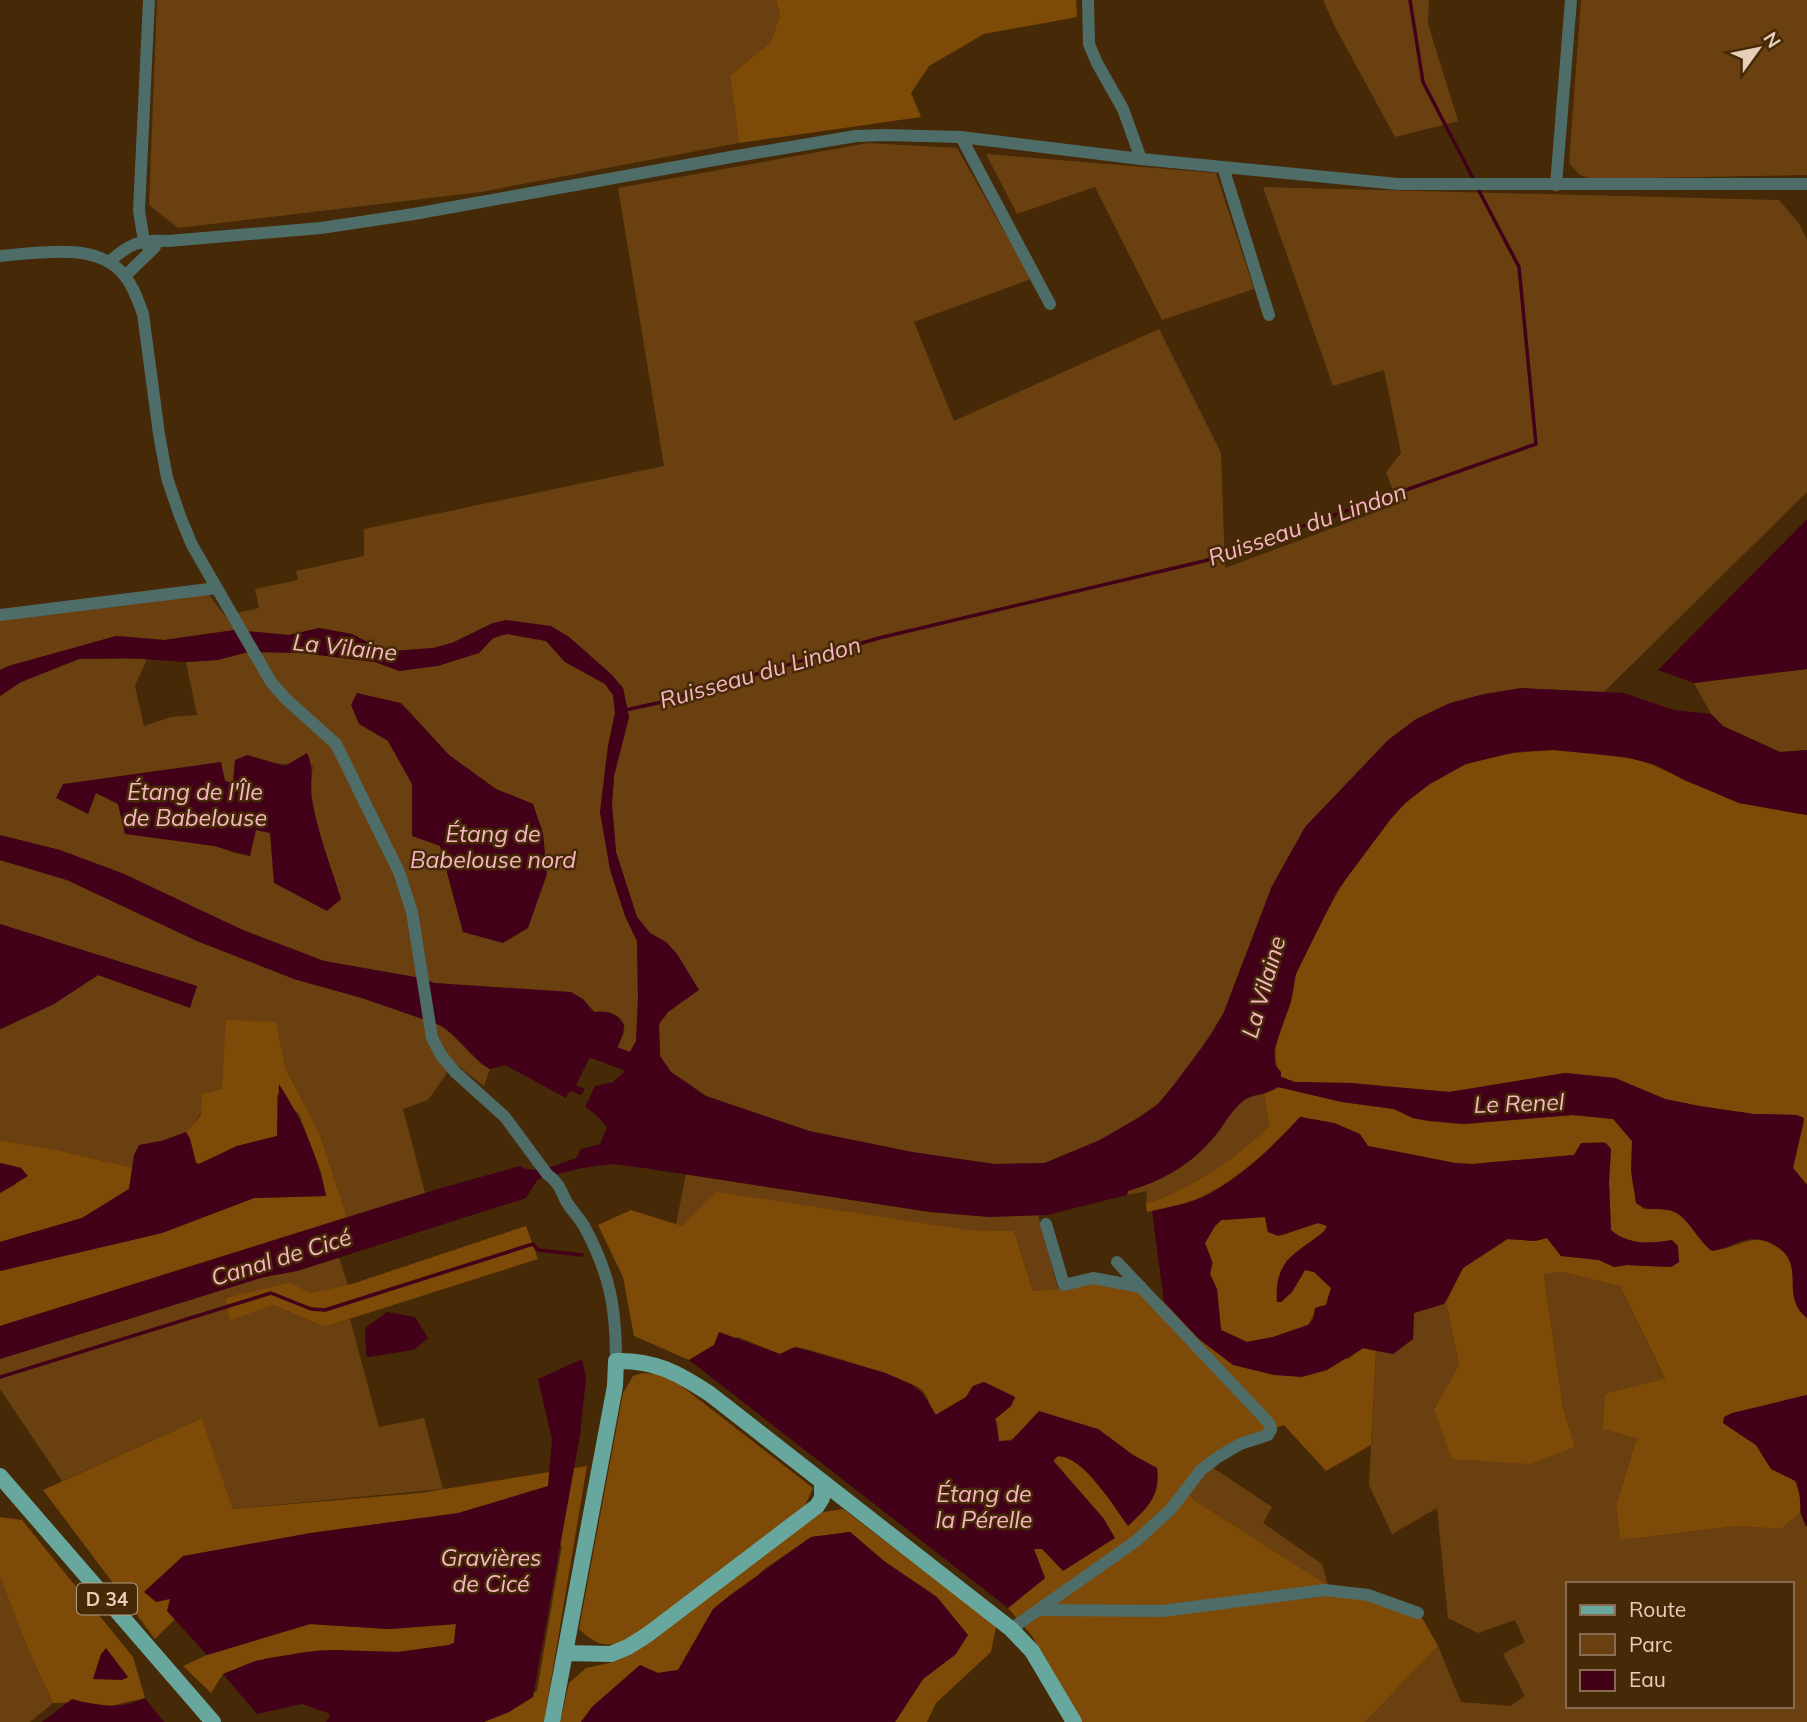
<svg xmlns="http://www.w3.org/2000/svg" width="1807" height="1722" font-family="Mulish,sans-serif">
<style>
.green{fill:#6a4010;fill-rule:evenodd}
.forest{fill:#7e4a07}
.water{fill:#420019;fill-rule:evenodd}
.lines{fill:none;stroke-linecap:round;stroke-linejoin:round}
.stream{stroke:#420019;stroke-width:3.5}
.river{stroke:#420019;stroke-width:19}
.minor{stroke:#4e6c68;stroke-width:12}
.major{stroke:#67a79e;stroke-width:16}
.labels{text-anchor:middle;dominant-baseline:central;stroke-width:5;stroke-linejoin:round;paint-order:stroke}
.shield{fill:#462907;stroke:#b69c84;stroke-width:2}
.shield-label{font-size:19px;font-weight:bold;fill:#e6ceb9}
.water-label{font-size:23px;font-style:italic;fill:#f8b5c4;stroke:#462907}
</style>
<rect width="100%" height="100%" fill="#462907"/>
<path class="green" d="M 157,0 L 776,0 L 780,16 L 770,43 L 730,75 L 739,143 L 481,192 L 178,228 L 149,205 Z
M 1323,0 L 1429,0 L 1428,24 L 1458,121 L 1395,137 L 1334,25 Z
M 1581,0 L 1807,0 L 1807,175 L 1592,179 L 1580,175 L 1569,163 Z
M 868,143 L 957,148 L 1031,279 L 914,322 L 954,421 L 1159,329 L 1221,453 L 1225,568 L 1398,504 L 1386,472 L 1401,453 L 1384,370 L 1333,386 L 1263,187 L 1779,200 L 1800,225 L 1807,240 L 1807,492 L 1604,692 L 1521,688 L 1272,886 L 1224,1012 L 1193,1062 L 1158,1104 L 1138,1118 L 1100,1140 L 1044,1163 L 994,1164 L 912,1152 L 809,1131 L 706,1096 L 671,1072 L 660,1056 L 659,1024 L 668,1012 L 698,989 L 677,954 L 666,942 L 650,933 L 637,917 L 616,852 L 612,804 L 614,776 L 629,717 L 623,688 L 612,675 L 569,637 L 493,623 L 452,643 L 433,648 L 392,651 L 379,648 L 352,634 L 319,628 L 289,635 L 235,630 L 164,640 L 116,636 L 0,670 L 0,621 L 149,598 L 208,594 L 226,617 L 235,613 L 259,608 L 255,589 L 298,580 L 296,571 L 364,556 L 364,529 L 664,466 L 618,188 Z
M 986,154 L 1216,173 L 1254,289 L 1162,320 L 1095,187 L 1017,214 Z
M 507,634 L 546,641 L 565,662 L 605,684 L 613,695 L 615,713 L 608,746 L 600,812 L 625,916 L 637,941 L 638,999 L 636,1041 L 628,1057 L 615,1051 C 617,1046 621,1041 623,1036 C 630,1015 609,1011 594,1012 L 583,999 L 435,983 L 415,977 L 324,961 L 243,930 L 60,850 L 0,835 L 0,696 L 21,682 L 79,659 L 147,659 L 135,686 L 144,726 L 171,717 L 197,715 L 186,662 L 218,660 L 248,652 L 302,653 L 375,662 L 400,671 L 479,653 L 493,638 ZM 401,703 L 449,755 L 496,789 L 533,804 L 463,932 L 440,846 L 412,835 L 412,784 L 388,741 ZM 247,755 L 272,763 L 313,766 C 305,808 329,859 341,899 L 270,833 L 256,829 L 249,856 L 233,853 L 95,793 L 220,762 L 225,781 L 233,783 Z
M 1807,669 L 1807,750 L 1780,752 L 1723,726 L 1711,714 L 1694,683 Z
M 0,860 L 67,880 L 197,941 L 294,979 L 362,998 L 437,1024 L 445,1028 L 481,1064 L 490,1069 L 484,1086 L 454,1063 L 428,1100 L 403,1109 L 425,1193 L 347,1217 L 320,1135 L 286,1069 L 276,1022 L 186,1132 L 156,1143 L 133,1161 L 133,1168 L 57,1150 L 0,1140 L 0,1030 L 54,1004 L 98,975 L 190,1007 L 197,986 L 0,924 Z
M 1264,1094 L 1269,1126 C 1233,1161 1193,1187 1146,1204 L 1147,1191 L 1127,1195 L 1128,1191 C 1155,1183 1179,1172 1200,1152 C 1216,1138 1230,1106 1248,1098 C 1253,1096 1259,1095 1264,1094 Z
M 686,1174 L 930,1212 L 990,1217 L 1038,1215 L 1058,1289 L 1033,1291 L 1014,1231 L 682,1227 L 676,1224 Z
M 339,1258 L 348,1285 L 310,1293 L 225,1297 L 230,1319 L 274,1305 L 324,1327 L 350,1319 L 379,1427 L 424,1418 L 443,1489 L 233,1509 L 202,1418 L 62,1481 L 0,1389 L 0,1359 L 264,1277 L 297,1271 Z
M 1562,1272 L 1620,1286 L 1665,1380 L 1637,1438 L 1616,1505 L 1620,1540 L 1739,1526 L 1781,1529 L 1800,1513 L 1807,1527 L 1807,1722 L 1365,1722 L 1438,1646 L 1461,1702 L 1510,1706 L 1525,1696 L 1503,1654 L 1525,1642 L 1515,1620 L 1478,1633 L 1448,1618 L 1437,1508 L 1392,1534 L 1369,1485 L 1376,1351 L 1393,1354 L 1413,1339 L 1414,1313 L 1446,1302 L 1459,1365 L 1434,1409 L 1575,1447 L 1563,1408 L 1544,1273 ZM 1567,1584 L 1791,1584 L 1791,1706 L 1567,1706 Z
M 1203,1461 L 1272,1507 L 1263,1523 L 1322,1564 L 1328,1585 L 1194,1500 L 1184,1488 Z
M 0,1577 L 30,1654 L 53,1703 L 30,1722 L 0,1722 Z"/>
<path class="forest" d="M 776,0 L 1076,0 L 1077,17 L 984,34 L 929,66 L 911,93 L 921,117 L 739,143 L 730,75 L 770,43 L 780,16 Z
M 1553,750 L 1584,752 L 1641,760 L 1739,803 L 1807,815 L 1807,1185 L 1793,1168 L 1804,1122 L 1801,1116 L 1796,1115 L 1754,1114 L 1699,1106 L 1665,1099 L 1615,1078 L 1565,1073 L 1450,1092 L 1350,1083 L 1295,1082 L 1281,1077 C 1267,1049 1283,1028 1291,1002 C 1294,992 1293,981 1297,971 C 1301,959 1308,949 1313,938 C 1348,871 1394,791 1469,763 C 1497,753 1524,752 1553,750 Z
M 226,1020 L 276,1022 L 286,1069 L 320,1135 L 347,1217 L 0,1326 L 0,1271 L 162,1233 L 254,1198 L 326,1196 L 321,1172 L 299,1114 L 277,1094 L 277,1136 L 237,1146 L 199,1164 L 196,1163 L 190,1139 L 186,1132 L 201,1115 L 202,1094 L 222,1089 Z
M 1278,1087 L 1342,1102 L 1394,1109 L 1413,1118 L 1464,1124 L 1573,1115 L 1614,1119 L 1632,1141 C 1632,1168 1628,1185 1643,1209 C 1652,1210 1663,1208 1671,1210 C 1688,1216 1700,1237 1710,1250 C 1736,1252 1750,1229 1777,1247 C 1781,1250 1787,1252 1789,1257 C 1800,1277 1787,1302 1807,1318 L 1807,1395 L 1785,1400 L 1723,1423 L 1756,1445 L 1771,1469 L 1795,1481 L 1801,1499 L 1800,1513 L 1781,1529 L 1739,1526 L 1620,1540 L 1616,1505 L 1637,1438 L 1603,1429 L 1605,1394 L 1665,1379 L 1620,1286 L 1562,1272 L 1544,1274 L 1563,1408 L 1575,1447 L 1530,1464 L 1452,1459 L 1434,1409 L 1459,1365 L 1446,1302 L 1463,1268 L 1508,1239 L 1535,1241 L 1547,1238 L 1561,1256 L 1599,1260 L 1614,1267 L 1627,1265 L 1671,1267 L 1679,1262 L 1672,1240 C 1651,1244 1627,1245 1611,1230 L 1609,1182 L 1611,1149 L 1604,1142 L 1582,1143 L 1575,1155 L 1472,1164 L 1455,1163 L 1368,1146 L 1359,1134 L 1334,1123 L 1300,1117 C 1272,1147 1238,1180 1201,1197 C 1185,1205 1165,1209 1147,1212 L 1146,1204 C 1193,1187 1233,1161 1269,1126 L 1264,1094 Z
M 0,1140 L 57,1150 L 133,1168 L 129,1189 L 82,1218 L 0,1242 L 0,1193 L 15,1185 L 21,1168 L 0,1163 Z
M 717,1192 L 967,1230 L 1014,1231 L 1033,1291 L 1058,1289 L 1094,1281 L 1142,1293 L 1164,1302 L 1199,1339 L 1348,1359 L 1363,1348 L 1376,1351 L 1371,1445 L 1326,1471 L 1284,1425 L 1241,1439 L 1184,1488 L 1194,1500 L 1328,1585 L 1417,1609 L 1438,1646 L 1365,1722 L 1081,1722 L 1032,1636 L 1008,1608 L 1045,1578 L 1033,1549 L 1042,1549 L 1104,1519 L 1053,1460 L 1058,1456 C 1077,1457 1094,1480 1106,1495 L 1157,1468 L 1133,1455 L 1098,1429 L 999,1441 L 997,1422 L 995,1419 L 1011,1406 L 1015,1397 L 984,1382 L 973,1386 L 966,1397 L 935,1415 C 931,1407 928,1397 922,1390 C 910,1379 827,1355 806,1349 L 795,1347 L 780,1354 L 738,1337 L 714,1345 L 689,1360 L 634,1336 L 623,1277 L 598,1225 L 631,1210 L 682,1226 Z
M 1265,1217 L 1268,1232 L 1283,1235 L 1318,1223 L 1327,1226 L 1324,1231 L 1286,1261 L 1281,1302 L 1292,1292 L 1305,1270 L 1314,1272 L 1331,1288 L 1326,1305 L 1318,1307 L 1308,1325 L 1273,1337 L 1247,1342 L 1221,1330 L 1217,1289 L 1210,1274 L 1213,1263 L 1205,1243 L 1215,1226 L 1222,1220 Z
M 526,1226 L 538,1259 L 324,1327 L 274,1305 L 230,1320 L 225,1298 L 290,1283 L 310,1293 L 352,1284 Z
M 643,1373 L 656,1374 L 675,1381 L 813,1488 L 804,1508 L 626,1642 C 603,1647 596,1645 579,1629 L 623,1393 L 633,1376 Z
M 202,1418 L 233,1509 L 420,1493 L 587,1466 L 544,1722 L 482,1722 L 537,1691 L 562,1545 L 487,1547 L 209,1585 L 155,1639 L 43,1490 Z
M 843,1509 L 996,1626 L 991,1652 L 936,1703 L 927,1722 L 895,1722 L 923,1679 L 956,1654 L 960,1626 L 937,1598 L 884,1561 L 850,1532 L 811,1537 L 763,1570 L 678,1670 L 658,1673 L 639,1666 L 592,1707 L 581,1722 L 560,1722 L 569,1683 L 586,1668 L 613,1662 L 648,1643 L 817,1513 Z
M 0,1517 L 22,1520 L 133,1657 L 145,1698 L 111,1706 L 83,1702 L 53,1703 L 30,1654 L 0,1577 Z
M 310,1624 L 389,1629 L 456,1624 L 454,1643 L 449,1645 L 398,1652 L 321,1650 L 267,1658 L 223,1674 L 211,1693 L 183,1666 L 207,1655 Z"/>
<path class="water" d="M 1807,519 L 1807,669 L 1694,683 L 1658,670 Z
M 506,620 L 551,626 L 569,637 L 612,675 L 623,688 L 629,717 L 614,776 L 612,804 L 616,852 L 637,917 L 650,933 L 666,942 L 677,954 L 699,990 L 668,1012 L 659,1024 L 660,1056 L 671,1072 L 706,1096 L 809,1131 L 912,1152 L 994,1164 L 1045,1163 L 1100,1140 L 1138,1118 L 1158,1104 L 1173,1086 L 1211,1035 L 1224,1012 L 1272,886 L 1305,827 L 1388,740 L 1416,719 L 1450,703 L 1484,694 L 1521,688 L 1624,693 L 1674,710 L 1711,714 L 1723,726 L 1780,752 L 1807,750 L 1807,815 L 1739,803 L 1684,780 L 1656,765 L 1625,757 L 1553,750 L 1516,752 L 1466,764 L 1430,784 L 1405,803 L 1390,820 L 1337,891 L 1296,974 L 1291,1001 L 1274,1050 L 1275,1065 L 1281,1072 L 1281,1077 L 1295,1082 L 1350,1083 L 1449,1092 L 1565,1073 L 1615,1078 L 1665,1099 L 1699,1106 L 1754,1114 L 1796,1115 L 1804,1118 L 1793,1168 L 1807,1185 L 1807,1318 C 1779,1296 1807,1265 1776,1246 C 1770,1242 1762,1239 1755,1239 C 1742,1238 1726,1249 1712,1251 C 1699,1242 1692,1224 1678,1214 C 1665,1205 1649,1214 1636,1203 L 1631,1170 L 1632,1141 L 1613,1119 L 1573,1115 L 1463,1124 L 1428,1121 L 1413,1118 L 1394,1109 L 1342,1102 L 1278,1087 C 1268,1095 1253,1093 1243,1101 C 1231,1111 1225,1124 1215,1136 C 1192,1164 1162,1181 1128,1191 L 1127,1195 L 1047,1215 L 990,1217 L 930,1212 L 644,1168 L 612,1164 L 582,1168 L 538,1179 L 526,1198 L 297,1271 L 264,1277 L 0,1359 L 0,1326 L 438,1189 L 520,1166 C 534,1176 561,1163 576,1158 L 581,1149 L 600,1144 L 607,1127 L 595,1114 L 585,1107 L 595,1086 L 613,1082 L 624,1072 L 623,1064 L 636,1041 L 638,999 L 637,941 L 625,916 L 610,870 L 600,812 L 608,746 L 615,713 L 613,695 L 605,684 L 565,662 L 546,641 L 507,634 L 493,638 L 479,653 L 438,666 L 399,671 L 375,662 L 302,653 L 248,652 L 218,660 L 186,662 L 127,658 L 79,659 L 21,682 L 0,696 L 0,670 L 8,666 L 116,636 L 164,640 L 235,630 L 289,635 L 319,628 L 352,634 L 379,648 L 392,651 L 433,648 L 452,643 L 493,623 Z
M 357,693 L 401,703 L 449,755 L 496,789 L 533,804 L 543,833 L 547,874 L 528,928 L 503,943 L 463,932 L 440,846 L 412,836 L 412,784 L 388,741 L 359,724 L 351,705 Z
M 307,753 C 316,772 308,781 312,800 C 318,834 331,867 341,899 L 327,911 L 274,883 L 270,833 L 256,830 L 250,856 L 214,846 L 125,834 L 118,804 L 96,793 L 88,814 L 56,798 L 63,784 L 221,762 L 225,781 L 233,783 L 235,760 L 247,755 L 285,766 Z
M 0,835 L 60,850 L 122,873 L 243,930 L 324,961 L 415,977 L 435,983 L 571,992 L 583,999 L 594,1012 C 610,1011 615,1012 624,1025 C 623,1037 616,1054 607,1062 L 590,1057 L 576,1085 L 585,1089 L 581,1095 L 570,1091 L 566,1098 L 505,1065 L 490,1069 C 470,1057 458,1034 437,1024 L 362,998 L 294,979 L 197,941 L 67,880 L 0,860 Z
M 0,924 L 197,986 L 190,1008 L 98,975 L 54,1004 L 0,1029 Z
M 279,1084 C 301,1118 318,1156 326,1196 L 254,1198 L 162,1233 L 0,1271 L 0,1242 L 82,1218 L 129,1189 L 134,1155 L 139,1145 L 165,1140 L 186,1132 L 190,1139 L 196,1163 L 199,1164 L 237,1146 L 277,1136 Z
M 1300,1117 L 1334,1123 L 1360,1134 L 1368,1146 L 1455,1163 L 1472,1164 L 1574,1155 L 1581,1143 L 1606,1143 L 1611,1149 L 1609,1182 L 1611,1230 C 1627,1245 1652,1244 1672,1240 L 1678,1246 L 1679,1262 L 1671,1267 L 1627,1265 L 1614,1267 L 1599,1260 L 1561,1256 L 1547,1238 L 1535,1241 L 1507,1239 L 1463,1268 L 1444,1304 L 1414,1313 L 1413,1339 L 1393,1354 L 1363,1348 L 1327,1370 L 1302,1377 L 1274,1375 L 1233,1365 L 1199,1339 L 1164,1302 L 1152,1211 C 1168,1207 1186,1204 1201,1198 C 1238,1181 1273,1147 1300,1117 ZM 1265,1217 L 1268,1232 L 1278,1236 L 1318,1223 L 1327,1226 L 1324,1232 C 1295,1254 1274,1260 1277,1302 L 1281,1302 L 1292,1292 L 1305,1270 L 1314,1272 L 1331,1288 L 1326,1305 L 1315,1308 L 1313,1320 L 1308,1325 L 1273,1337 L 1247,1342 L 1221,1330 L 1217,1289 L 1210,1274 L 1212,1262 L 1205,1243 L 1215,1226 L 1221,1220 Z
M 0,1163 L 21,1168 L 28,1176 L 0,1193 Z
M 387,1312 L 415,1317 L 428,1338 L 414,1350 L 368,1357 L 366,1355 L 365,1328 Z
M 719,1332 L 780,1354 L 795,1347 L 886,1373 C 918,1389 917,1382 936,1415 L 966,1397 L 973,1386 L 984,1382 L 1015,1397 L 1011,1406 L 995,1419 L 999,1441 L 1011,1441 L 1039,1411 L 1098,1429 L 1133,1455 L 1157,1468 C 1161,1496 1147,1508 1128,1526 C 1113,1506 1085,1457 1058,1456 L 1053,1461 L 1104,1519 L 1115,1538 L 1063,1571 L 1042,1549 L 1034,1549 L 1045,1578 L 1008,1608 L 689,1360 L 714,1345 Z
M 582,1359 L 586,1378 L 580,1435 L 533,1697 L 509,1712 L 484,1722 L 326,1722 L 330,1716 L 328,1713 L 302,1704 L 257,1714 L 223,1674 L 255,1661 L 306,1652 L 333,1650 L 398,1652 L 449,1645 L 454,1643 L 456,1624 L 389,1629 L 310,1624 L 207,1655 L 167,1611 L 170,1599 L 156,1602 L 144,1592 L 183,1556 L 310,1533 L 458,1513 L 548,1486 L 552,1440 L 538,1379 Z
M 1807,1395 L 1807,1527 C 1797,1513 1803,1497 1796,1481 L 1771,1469 L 1756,1445 L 1723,1423 L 1724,1417 L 1732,1413 Z
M 850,1532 L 884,1561 L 937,1597 L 968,1635 L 956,1654 L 923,1679 L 895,1722 L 581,1722 L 592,1707 L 640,1665 L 658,1673 L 678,1670 L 713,1609 L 729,1596 L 811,1537 Z
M 106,1648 L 128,1677 L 122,1680 L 93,1679 L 101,1654 Z
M 145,1698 L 164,1722 L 42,1722 L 72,1699 C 96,1706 122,1710 145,1698 Z"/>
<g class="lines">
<path class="stream" d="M 1410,0 L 1423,82 L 1474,180
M 625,710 L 662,702 L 879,638 L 1204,561 L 1536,444 L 1519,267 L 1477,187
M 0,1377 L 271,1293 L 311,1309 L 325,1310 L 533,1244 L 538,1250 L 582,1255"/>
<path class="river" d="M 589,1047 L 635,1064 L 643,1077"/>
<path class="minor" d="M 149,0 L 139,211 L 144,241 L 150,250
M 1088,0 L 1089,44 L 1097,63 L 1123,109 L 1141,159
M 961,137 L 1050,304
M 1223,167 L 1269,315
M 1556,185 L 1571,0
M 0,256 C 38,253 97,241 124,275 C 134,287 138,301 143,314 L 159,434 L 167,478 L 180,516 L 192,545 L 271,682 L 286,699 L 336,744 L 399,872 L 412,912 L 432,1038 L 441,1055 L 455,1072 L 505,1117 L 547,1174 C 558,1182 560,1188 565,1199 C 570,1209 579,1217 584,1226 C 610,1274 616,1307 616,1361
M 109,262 C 129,244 140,239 168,241 L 321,228 L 414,214 L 731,157 L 856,136 L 884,135 L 961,137 L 1141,159 L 1398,184 L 1807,184
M 125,276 L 155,247
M 0,615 L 217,588
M 1046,1224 L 1064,1285 L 1093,1278 L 1141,1287
M 1040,1610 L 1162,1611 L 1325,1590 L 1368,1595 L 1418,1613
M 1011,1629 L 1136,1541 L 1171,1509 L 1201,1470 L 1218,1457 L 1240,1444 L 1268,1435 L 1271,1430 L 1269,1423 L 1117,1262"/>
<path class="major" d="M 0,1476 L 213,1722
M 565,1653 L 611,1654 L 628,1647 L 647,1635 L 817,1506 L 822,1498 L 822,1482
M 552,1722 L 615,1386 L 616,1361 C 655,1360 678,1373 710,1394 L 1011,1629 L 1032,1651 L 1074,1722"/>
</g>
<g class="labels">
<rect class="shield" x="77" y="1583.5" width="60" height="31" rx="5"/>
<g class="shield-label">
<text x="107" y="1599">D 34</text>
</g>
<g class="water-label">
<text transform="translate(1307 524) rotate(-19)">Ruisseau du Lindon</text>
<text transform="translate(345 647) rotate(6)">La Vilaine</text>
<text transform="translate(760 672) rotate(-16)">Ruisseau du Lindon</text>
<text x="195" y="791">Étang de l'Île<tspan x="195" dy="26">de Babelouse</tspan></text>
<text x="493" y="833">Étang de<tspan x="493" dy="26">Babelouse nord</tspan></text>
<text transform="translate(1263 987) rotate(-74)">La Vilaine</text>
<text transform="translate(1519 1103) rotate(-2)">Le Renel</text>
<text transform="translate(281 1257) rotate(-17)">Canal de Cicé</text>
<text x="984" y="1493">Étang de<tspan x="984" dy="26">la Pérelle</tspan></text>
<text x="491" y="1557">Gravières<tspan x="491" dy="26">de Cicé</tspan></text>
</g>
</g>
<rect x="1566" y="1582" width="228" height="126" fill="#462907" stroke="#866b4e" stroke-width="2"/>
<rect x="1580" y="1605" width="35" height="10" fill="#67a79e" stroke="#866b4e" stroke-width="2"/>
<text x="1629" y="1617" font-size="21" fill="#e6ceb9">Route</text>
<rect x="1580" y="1634" width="35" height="21" fill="#6a4010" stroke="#866b4e" stroke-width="2"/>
<text x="1629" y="1652" font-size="21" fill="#e6ceb9">Parc</text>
<rect x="1580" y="1670" width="35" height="21" fill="#420019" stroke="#866b4e" stroke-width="2"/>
<text x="1629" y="1687" font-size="21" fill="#e6ceb9">Eau</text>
<g transform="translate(1758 49) rotate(57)" stroke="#462907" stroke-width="5" paint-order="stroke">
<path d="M0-5L12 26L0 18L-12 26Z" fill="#e6ceb9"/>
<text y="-10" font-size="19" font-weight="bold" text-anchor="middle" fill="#e6ceb9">N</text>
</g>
</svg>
